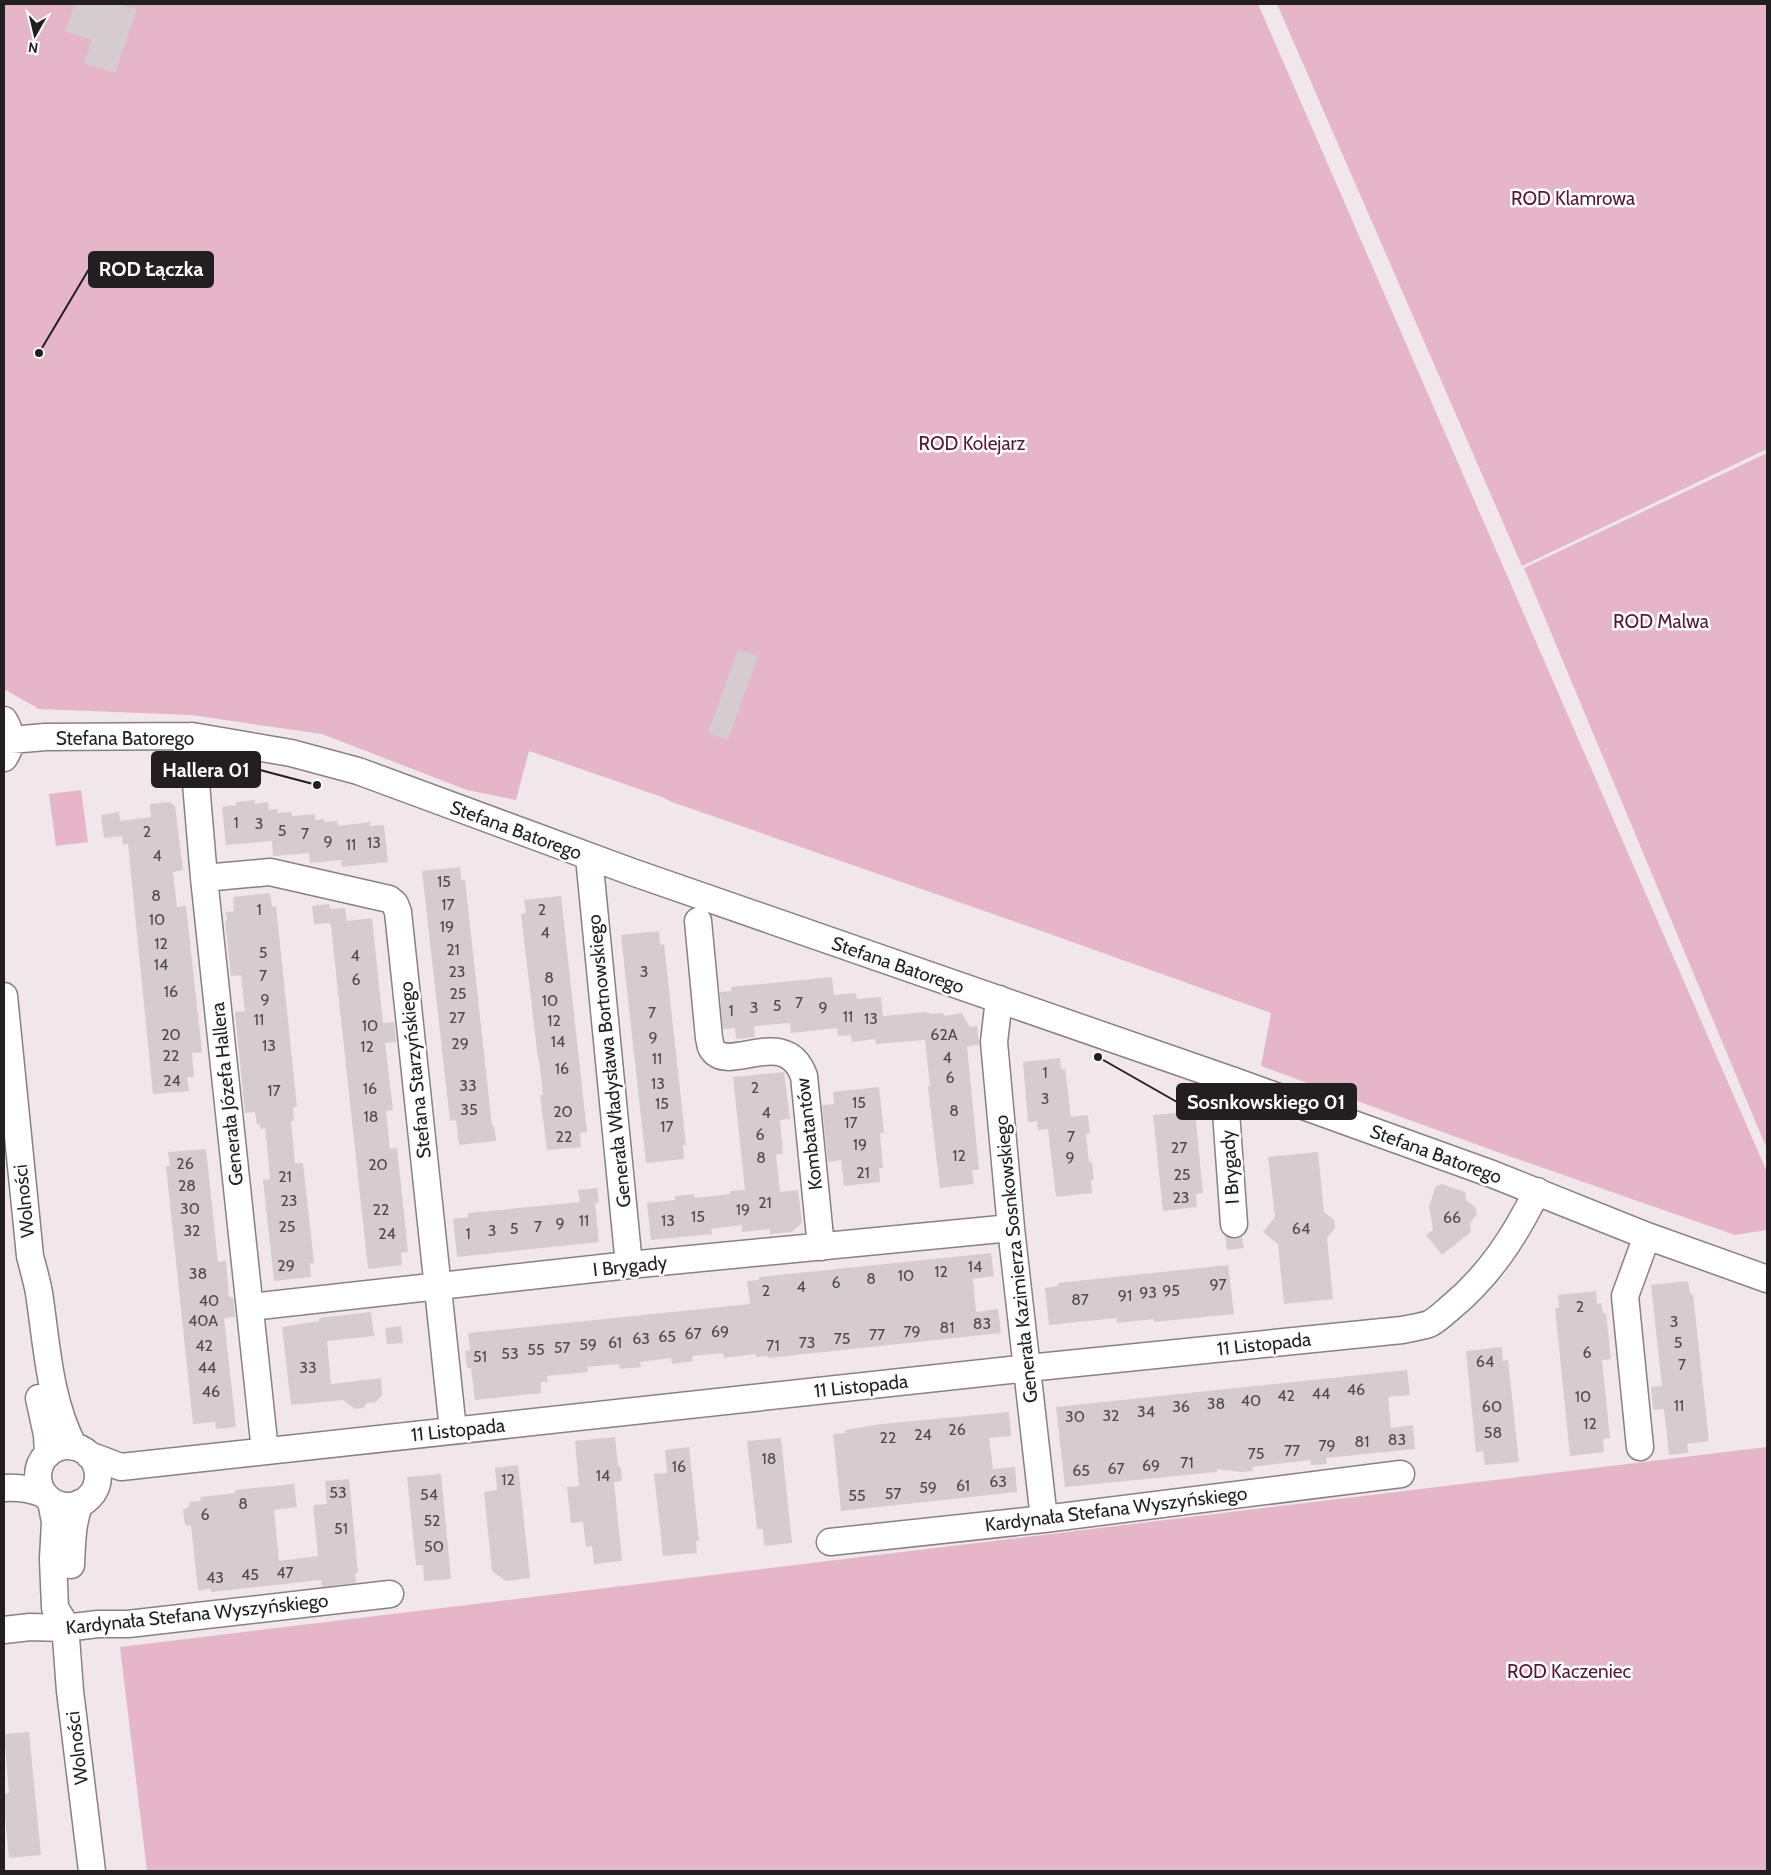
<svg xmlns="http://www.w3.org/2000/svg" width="1771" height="1875" font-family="Cabin,sans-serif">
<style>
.green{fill:#e4b6c7}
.building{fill:#d6ccd0}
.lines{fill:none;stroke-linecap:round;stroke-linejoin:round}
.minor-casing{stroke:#898083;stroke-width:29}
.minor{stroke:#fff;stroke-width:26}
.labels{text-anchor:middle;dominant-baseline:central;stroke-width:5;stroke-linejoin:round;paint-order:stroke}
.number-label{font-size:16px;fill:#504a4d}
.park-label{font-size:19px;fill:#551935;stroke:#fff}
.street-label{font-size:19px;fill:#231f21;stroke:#fff}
.leader{fill:none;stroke:#231f21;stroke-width:2}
.callout-dot{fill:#231f21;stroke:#fff;stroke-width:2}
.callout{fill:#231f21;stroke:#231f21;stroke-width:2}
.callout-label{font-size:20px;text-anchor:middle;font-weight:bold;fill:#fff}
</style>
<rect width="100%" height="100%" fill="#f1e6ea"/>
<path class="green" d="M 4,4 L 1258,4 L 1767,1172 L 1767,1230 L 1735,1235 L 1503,1154 L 1261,1066 L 1271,1013 L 1036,929 L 672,802 L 662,797 L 529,751 L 516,800 L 467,790 L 322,734 L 191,715 L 39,709 L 4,689 Z
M 1277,4 L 1767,4 L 1767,449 L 1522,566 Z
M 1767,453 L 1767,1147 L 1764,1142 L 1524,568 Z
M 81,790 L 88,842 L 56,846 L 49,794 Z
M 1767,1447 L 1767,1871 L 147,1871 L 120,1647 Z"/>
<path class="building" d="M 75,4 L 120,4 L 137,9 L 115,73 L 84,63 L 92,40 L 65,31 Z
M 738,650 L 758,656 L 728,740 L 708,733 Z
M 255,800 L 255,804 L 268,802 L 269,810 L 278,809 L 278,813 L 291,812 L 292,816 L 315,814 L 315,820 L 324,819 L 324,822 L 337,821 L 338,826 L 370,822 L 370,826 L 384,825 L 388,862 L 342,867 L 341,860 L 310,863 L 309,853 L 273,856 L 272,841 L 226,845 L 222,807 L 236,805 L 236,802 Z
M 169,802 L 175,806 L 183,870 L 173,872 L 177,907 L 186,906 L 202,1052 L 192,1053 L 194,1077 L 187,1077 L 189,1091 L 153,1094 L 128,844 L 123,845 L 122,836 L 104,838 L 101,815 L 119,812 L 120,821 L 151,817 L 150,804 Z
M 460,867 L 461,880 L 465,880 L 492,1126 L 494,1126 L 496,1141 L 459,1145 L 456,1120 L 450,1121 L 422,871 Z
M 270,893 L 272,907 L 276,906 L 296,1097 L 297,1107 L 293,1107 L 294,1121 L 291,1121 L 295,1163 L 303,1163 L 314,1263 L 310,1263 L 311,1277 L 274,1281 L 263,1180 L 270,1179 L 267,1145 L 265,1128 L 260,1129 L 260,1124 L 257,1125 L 255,1112 L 245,1113 L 235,1012 L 245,1011 L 241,975 L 231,976 L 225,921 L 227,921 L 226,912 L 234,911 L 233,897 Z
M 561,896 L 587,1132 L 580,1133 L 581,1147 L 547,1150 L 540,1095 L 543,1095 L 539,1059 L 538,1059 L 521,914 L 526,913 L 524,900 Z
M 329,904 L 330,909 L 345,908 L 347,921 L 372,918 L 383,1023 L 394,1022 L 396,1042 L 385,1043 L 393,1110 L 386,1111 L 390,1149 L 397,1148 L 407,1242 L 408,1252 L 401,1253 L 402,1265 L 368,1269 L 330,918 L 331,923 L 314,924 L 312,906 Z
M 659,931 L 660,945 L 664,944 L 686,1145 L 683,1145 L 684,1159 L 646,1163 L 621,935 Z
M 832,977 L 834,995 L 856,993 L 857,999 L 881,997 L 883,1016 L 926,1012 L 931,1014 L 943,1013 L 945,1016 L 962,1013 L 970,1027 L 977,1026 L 979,1045 L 967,1046 L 979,1170 L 972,1170 L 974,1184 L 940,1188 L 929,1096 L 928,1086 L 930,1086 L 925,1040 L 876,1044 L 875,1039 L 852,1042 L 851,1035 L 838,1036 L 837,1028 L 791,1033 L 790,1023 L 754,1026 L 755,1037 L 736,1039 L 735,1028 L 723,1029 L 720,992 L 731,991 L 731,987 Z
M 1060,1058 L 1061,1069 L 1065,1069 L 1071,1117 L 1088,1115 L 1090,1133 L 1086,1134 L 1089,1162 L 1092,1162 L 1094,1180 L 1091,1180 L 1092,1193 L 1056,1197 L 1048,1129 L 1038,1130 L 1037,1121 L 1028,1122 L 1023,1062 Z
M 784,1072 L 790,1119 L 780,1120 L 783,1154 L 776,1154 L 780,1192 L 798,1190 L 802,1223 L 792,1232 L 770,1234 L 770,1229 L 742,1232 L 742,1225 L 711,1229 L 712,1234 L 651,1240 L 647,1203 L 675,1200 L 675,1196 L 694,1194 L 695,1198 L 730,1194 L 730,1191 L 745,1190 L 733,1077 Z
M 879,1087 L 884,1133 L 880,1133 L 883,1168 L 879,1168 L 880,1182 L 844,1186 L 841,1160 L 828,1162 L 822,1105 L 834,1104 L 833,1092 Z
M 1195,1111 L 1203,1193 L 1196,1194 L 1197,1207 L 1163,1211 L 1153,1115 Z
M 206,1149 L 218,1262 L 226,1261 L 229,1297 L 233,1297 L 235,1317 L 224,1318 L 236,1427 L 216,1429 L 215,1422 L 193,1424 L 166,1166 L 170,1166 L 168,1152 Z
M 1318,1152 L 1324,1212 L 1334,1220 L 1335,1228 L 1327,1238 L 1333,1299 L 1284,1304 L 1278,1244 L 1263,1232 L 1275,1217 L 1268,1157 Z
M 1442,1184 L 1465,1192 L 1466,1200 L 1475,1207 L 1477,1214 L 1470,1223 L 1471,1232 L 1442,1255 L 1426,1235 L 1433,1230 L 1429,1206 L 1436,1186 Z
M 597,1188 L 599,1202 L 595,1204 L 599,1242 L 457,1257 L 453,1219 L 468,1217 L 468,1213 L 580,1202 L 578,1190 Z
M 1225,1236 L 1235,1239 L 1242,1237 L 1244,1248 L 1227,1250 Z
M 991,1253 L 994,1276 L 973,1279 L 976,1312 L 998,1309 L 1001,1333 L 768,1358 L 768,1356 L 756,1357 L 756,1354 L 724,1358 L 723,1353 L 692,1356 L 693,1361 L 672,1364 L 671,1358 L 640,1362 L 641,1367 L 631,1368 L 620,1369 L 619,1364 L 587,1367 L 588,1372 L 547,1376 L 548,1382 L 541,1382 L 541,1393 L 475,1400 L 471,1368 L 467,1368 L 465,1351 L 470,1350 L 468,1333 L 750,1304 L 747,1281 L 759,1280 L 759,1277 Z
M 1228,1265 L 1234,1314 L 1154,1322 L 1154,1319 L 1117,1323 L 1116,1318 L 1049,1325 L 1045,1288 L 1058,1286 L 1058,1283 Z
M 1688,1281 L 1690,1294 L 1693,1294 L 1709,1441 L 1687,1444 L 1688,1453 L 1669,1455 L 1664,1409 L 1653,1410 L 1651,1387 L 1662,1386 L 1651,1285 Z
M 1596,1291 L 1597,1304 L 1601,1303 L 1603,1313 L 1606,1313 L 1611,1359 L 1602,1360 L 1610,1438 L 1603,1439 L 1604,1452 L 1570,1456 L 1555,1308 L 1559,1308 L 1558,1295 Z
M 371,1312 L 374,1336 L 327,1341 L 331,1384 L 381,1378 L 382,1395 L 376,1402 L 367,1403 L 363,1408 L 355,1409 L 343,1400 L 291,1405 L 282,1327 L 319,1321 L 319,1318 Z
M 401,1326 L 403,1343 L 387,1344 L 385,1328 Z
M 1502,1347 L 1503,1361 L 1508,1360 L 1519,1462 L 1485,1465 L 1483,1451 L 1476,1452 L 1466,1351 Z
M 1407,1370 L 1410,1395 L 1388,1397 L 1391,1428 L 1413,1425 L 1415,1449 L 1326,1458 L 1327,1464 L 1311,1465 L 1310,1460 L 1252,1467 L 1253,1471 L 1241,1472 L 1217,1469 L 1217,1472 L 1065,1487 L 1056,1407 Z
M 1009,1412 L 1011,1436 L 989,1438 L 993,1469 L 1015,1467 L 1017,1492 L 841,1511 L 833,1434 L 846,1433 L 845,1430 L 881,1424 Z
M 615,1437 L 618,1465 L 621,1468 L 622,1481 L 614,1482 L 622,1561 L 594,1564 L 592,1546 L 586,1547 L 583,1522 L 571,1523 L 567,1487 L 579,1486 L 575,1441 Z
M 781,1438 L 792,1543 L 764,1546 L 763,1529 L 757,1529 L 747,1441 Z
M 689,1447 L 699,1541 L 696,1541 L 697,1553 L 663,1556 L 654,1474 L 667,1473 L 665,1450 Z
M 518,1465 L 530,1578 L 506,1581 L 492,1571 L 484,1492 L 497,1490 L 495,1468 Z
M 441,1474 L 451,1579 L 424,1581 L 423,1565 L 416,1565 L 407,1477 Z
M 349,1479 L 358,1573 L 355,1573 L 356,1583 L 322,1587 L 321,1580 L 211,1592 L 211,1589 L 198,1590 L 191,1526 L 185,1525 L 183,1510 L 189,1507 L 189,1502 L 201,1501 L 200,1497 L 235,1493 L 235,1490 L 294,1484 L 297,1507 L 274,1510 L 279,1561 L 318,1556 L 313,1505 L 327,1504 L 325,1481 Z
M 29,1732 L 41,1855 L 9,1858 L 4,1805 L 4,1794 L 9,1793 L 4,1734 Z"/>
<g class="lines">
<defs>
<path id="minor" d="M 4,720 C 12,733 13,745 4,758
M 192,736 L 204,878 L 265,1451
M 11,740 L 45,737 L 192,736 L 291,753 L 358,771 L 632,872 L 1234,1081 L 1492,1174 L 1647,1236 L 1767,1279
M 589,857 L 629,1265
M 204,878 L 270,872 L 389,899 L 395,904 L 398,912 L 453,1430
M 698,921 L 709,1038 C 710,1041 710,1047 712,1049 C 729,1075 785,1024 804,1076 L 821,1247
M 4,996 L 30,1256 C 33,1268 37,1281 39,1293 C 47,1345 49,1400 74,1447
M 999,999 L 994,1042 L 1011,1228 L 1044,1519
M 1234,1081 L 1226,1112 L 1234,1224
M 250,1307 L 629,1265 L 1011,1228
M 39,1398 L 47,1435 L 48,1454
M38 1476a30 30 0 1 1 60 0a30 30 0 1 1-60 0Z
M 1640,1447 L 1625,1296 L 1647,1236
M 89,1455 L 121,1467 L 1028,1368 L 1402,1330 C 1411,1328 1420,1327 1429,1324 C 1436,1321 1444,1313 1450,1308 C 1489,1276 1515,1236 1537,1191
M 4,1488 C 18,1487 31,1489 44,1494
M 51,1501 L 55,1522 L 53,1559 L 55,1608 L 65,1624 L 70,1691 L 92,1871
M 830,1542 L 1044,1519 L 1401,1474
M 71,1565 C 72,1544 72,1522 80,1503
M 4,1630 L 30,1627 L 65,1628 L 98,1624 L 128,1624 L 390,1594"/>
</defs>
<use href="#minor" class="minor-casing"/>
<use href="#minor" class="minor"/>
</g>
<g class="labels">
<g class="number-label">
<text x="236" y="822">1</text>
<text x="259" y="823">3</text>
<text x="282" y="830">5</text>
<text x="147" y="831">2</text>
<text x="305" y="833">7</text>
<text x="328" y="841">9</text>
<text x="374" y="842">13</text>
<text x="351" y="844">11</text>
<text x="157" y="855">4</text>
<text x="444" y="881">15</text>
<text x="156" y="895">8</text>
<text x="448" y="904">17</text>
<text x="259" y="909">1</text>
<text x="542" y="909">2</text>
<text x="157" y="919">10</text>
<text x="447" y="926">19</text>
<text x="545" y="932">4</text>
<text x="161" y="943">12</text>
<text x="453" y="949">21</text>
<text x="263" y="952">5</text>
<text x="355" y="955">4</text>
<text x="161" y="964">14</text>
<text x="457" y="971">23</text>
<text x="644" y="971">3</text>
<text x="263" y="975">7</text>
<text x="549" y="977">8</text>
<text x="356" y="979">6</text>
<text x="171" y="991">16</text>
<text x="458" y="993">25</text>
<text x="265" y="999">9</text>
<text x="550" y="1000">10</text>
<text x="799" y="1002">7</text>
<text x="777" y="1005">5</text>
<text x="754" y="1007">3</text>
<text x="823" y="1007">9</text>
<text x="731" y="1010">1</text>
<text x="652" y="1012">7</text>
<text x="848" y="1016">11</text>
<text x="457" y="1017">27</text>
<text x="871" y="1018">13</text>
<text x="259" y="1019">11</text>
<text x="554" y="1020">12</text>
<text x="370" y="1025">10</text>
<text x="171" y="1034">20</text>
<text x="944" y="1034">62A</text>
<text x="653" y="1037">9</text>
<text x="558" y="1041">14</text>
<text x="460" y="1043">29</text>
<text x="269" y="1045">13</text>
<text x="367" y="1046">12</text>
<text x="171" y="1055">22</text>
<text x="947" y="1057">4</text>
<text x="657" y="1058">11</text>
<text x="562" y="1068">16</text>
<text x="1045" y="1072">1</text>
<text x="950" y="1077">6</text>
<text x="172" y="1080">24</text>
<text x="658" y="1083">13</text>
<text x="468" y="1085">33</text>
<text x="755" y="1087">2</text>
<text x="370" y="1088">16</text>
<text x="274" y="1090">17</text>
<text x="1045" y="1098">3</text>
<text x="859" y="1102">15</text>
<text x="662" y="1103">15</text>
<text x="469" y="1109">35</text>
<text x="954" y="1110">8</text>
<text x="563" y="1111">20</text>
<text x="766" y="1112">4</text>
<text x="371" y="1116">18</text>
<text x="851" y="1122">17</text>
<text x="667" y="1126">17</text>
<text x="760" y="1134">6</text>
<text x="564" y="1136">22</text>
<text x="1071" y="1136">7</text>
<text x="860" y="1144">19</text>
<text x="1179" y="1147">27</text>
<text x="959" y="1155">12</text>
<text x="761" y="1157">8</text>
<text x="1070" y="1157">9</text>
<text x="185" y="1163">26</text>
<text x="378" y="1164">20</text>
<text x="863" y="1172">21</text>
<text x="1182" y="1174">25</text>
<text x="285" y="1176">21</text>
<text x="187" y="1185">28</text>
<text x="1181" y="1197">23</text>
<text x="289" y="1200">23</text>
<text x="765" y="1202">21</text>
<text x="190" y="1208">30</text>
<text x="381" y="1209">22</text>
<text x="743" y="1209">19</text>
<text x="698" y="1216">15</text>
<text x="1452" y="1217">66</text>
<text x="584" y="1220">11</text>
<text x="668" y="1220">13</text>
<text x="560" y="1223">9</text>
<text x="287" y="1226">25</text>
<text x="538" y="1226">7</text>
<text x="514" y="1228">5</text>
<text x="1301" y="1228">64</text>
<text x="192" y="1230">32</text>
<text x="492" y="1230">3</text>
<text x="387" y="1233">24</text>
<text x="468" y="1233">1</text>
<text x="286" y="1265">29</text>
<text x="975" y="1266">14</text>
<text x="941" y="1271">12</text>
<text x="198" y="1273">38</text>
<text x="906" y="1275">10</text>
<text x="871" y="1278">8</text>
<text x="836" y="1282">6</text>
<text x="1218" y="1284">97</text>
<text x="801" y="1286">4</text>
<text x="766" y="1290">2</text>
<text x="1171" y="1290">95</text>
<text x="1148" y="1292">93</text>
<text x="1125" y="1295">91</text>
<text x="1080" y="1299">87</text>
<text x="209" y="1300">40</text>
<text x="1580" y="1306">2</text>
<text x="203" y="1320">40A</text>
<text x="1674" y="1321">3</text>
<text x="982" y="1323">83</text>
<text x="947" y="1327">81</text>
<text x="720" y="1331">69</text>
<text x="912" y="1331">79</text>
<text x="693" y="1333">67</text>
<text x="877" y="1334">77</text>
<text x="667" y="1336">65</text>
<text x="641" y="1338">63</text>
<text x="842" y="1338">75</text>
<text x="615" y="1342">61</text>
<text x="807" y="1342">73</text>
<text x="1678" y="1342">5</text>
<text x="588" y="1344">59</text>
<text x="204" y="1345">42</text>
<text x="773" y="1345">71</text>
<text x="562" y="1347">57</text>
<text x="536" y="1349">55</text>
<text x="1587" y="1352">6</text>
<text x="510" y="1353">53</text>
<text x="480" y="1356">51</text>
<text x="1485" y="1361">64</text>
<text x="1682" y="1364">7</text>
<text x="207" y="1367">44</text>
<text x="308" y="1367">33</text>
<text x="1356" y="1389">46</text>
<text x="211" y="1391">46</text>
<text x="1321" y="1393">44</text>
<text x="1286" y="1395">42</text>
<text x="1583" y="1396">10</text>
<text x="1251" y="1400">40</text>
<text x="1216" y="1403">38</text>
<text x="1679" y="1405">11</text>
<text x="1181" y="1406">36</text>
<text x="1492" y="1406">60</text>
<text x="1146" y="1411">34</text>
<text x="1111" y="1415">32</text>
<text x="1075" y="1416">30</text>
<text x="1590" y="1423">12</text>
<text x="957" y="1429">26</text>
<text x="1493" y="1432">58</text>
<text x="923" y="1434">24</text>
<text x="888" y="1437">22</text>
<text x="1397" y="1439">83</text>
<text x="1362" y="1441">81</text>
<text x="1327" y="1445">79</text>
<text x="1292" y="1450">77</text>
<text x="1256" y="1453">75</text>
<text x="769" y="1458">18</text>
<text x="1187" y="1462">71</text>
<text x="1151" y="1465">69</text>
<text x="679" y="1466">16</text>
<text x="1116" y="1468">67</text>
<text x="1081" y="1470">65</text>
<text x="603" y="1475">14</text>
<text x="508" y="1479">12</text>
<text x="998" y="1481">63</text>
<text x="963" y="1485">61</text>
<text x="928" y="1487">59</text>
<text x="338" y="1492">53</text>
<text x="893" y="1493">57</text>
<text x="429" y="1494">54</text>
<text x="857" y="1495">55</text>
<text x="243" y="1503">8</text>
<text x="205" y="1514">6</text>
<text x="432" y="1520">52</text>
<text x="341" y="1528">51</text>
<text x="434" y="1546">50</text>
<text x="285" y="1572">47</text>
<text x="250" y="1574">45</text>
<text x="215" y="1577">43</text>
</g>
<g class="park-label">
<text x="1573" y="198">ROD Klamrowa</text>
<text x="972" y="443">ROD Kolejarz</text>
<text x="1661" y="621">ROD Malwa</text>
<text x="1569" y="1671">ROD Kaczeniec</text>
</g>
<g class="street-label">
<text x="125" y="738">Stefana Batorego</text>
<text transform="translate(516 830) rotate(20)">Stefana Batorego</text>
<text transform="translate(898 965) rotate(19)">Stefana Batorego</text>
<text transform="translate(609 1061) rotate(-96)">Generała Władysława Bortnowskiego</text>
<text transform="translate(415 1070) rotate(-96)">Stefana Starzyńskiego</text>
<text transform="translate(227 1094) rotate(-96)">Generała Józefa Hallera</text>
<text transform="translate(809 1134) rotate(-97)">Kombatantów</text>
<text transform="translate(1436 1154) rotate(20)">Stefana Batorego</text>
<text transform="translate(1230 1167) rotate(-94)">I Brygady</text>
<text transform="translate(24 1201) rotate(-96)">Wolności</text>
<text transform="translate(1016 1259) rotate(-96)">Generała Kazimierza Sosnkowskiego</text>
<text transform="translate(630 1266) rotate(-6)">I Brygady</text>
<text transform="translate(1264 1344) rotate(-6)">11 Listopada</text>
<text transform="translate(861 1386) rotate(-6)">11 Listopada</text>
<text transform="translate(458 1430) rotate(-6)">11 Listopada</text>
<text transform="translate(1116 1509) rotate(-7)">Kardynała Stefana Wyszyńskiego</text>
<text transform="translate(197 1614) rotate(-6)">Kardynała Stefana Wyszyńskiego</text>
<text transform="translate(77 1748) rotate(-97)">Wolności</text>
</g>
</g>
<path class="leader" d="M39 353L89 269M317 785L260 770M1098 1057L1177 1102"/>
<g class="callout-dot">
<circle cx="39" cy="353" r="5"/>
<circle cx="317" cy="785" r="5"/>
<circle cx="1098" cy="1057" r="5"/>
</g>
<g class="callout">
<rect x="89" y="252" width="124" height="35" rx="5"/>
<rect x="152" y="752" width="108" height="35" rx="5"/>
<rect x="1177" y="1084" width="179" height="35" rx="5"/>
</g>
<g class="callout-label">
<text x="151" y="276">ROD Łączka</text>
<text x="206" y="777">Hallera 01</text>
<text x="1266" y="1109">Sosnkowskiego 01</text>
</g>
<rect width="1771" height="1875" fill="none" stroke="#231f21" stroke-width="10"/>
<g transform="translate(35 35) rotate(188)" stroke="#ffffff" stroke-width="4" paint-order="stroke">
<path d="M0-4L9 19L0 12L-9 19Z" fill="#231f21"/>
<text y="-8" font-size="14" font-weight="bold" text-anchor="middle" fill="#231f21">N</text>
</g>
</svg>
